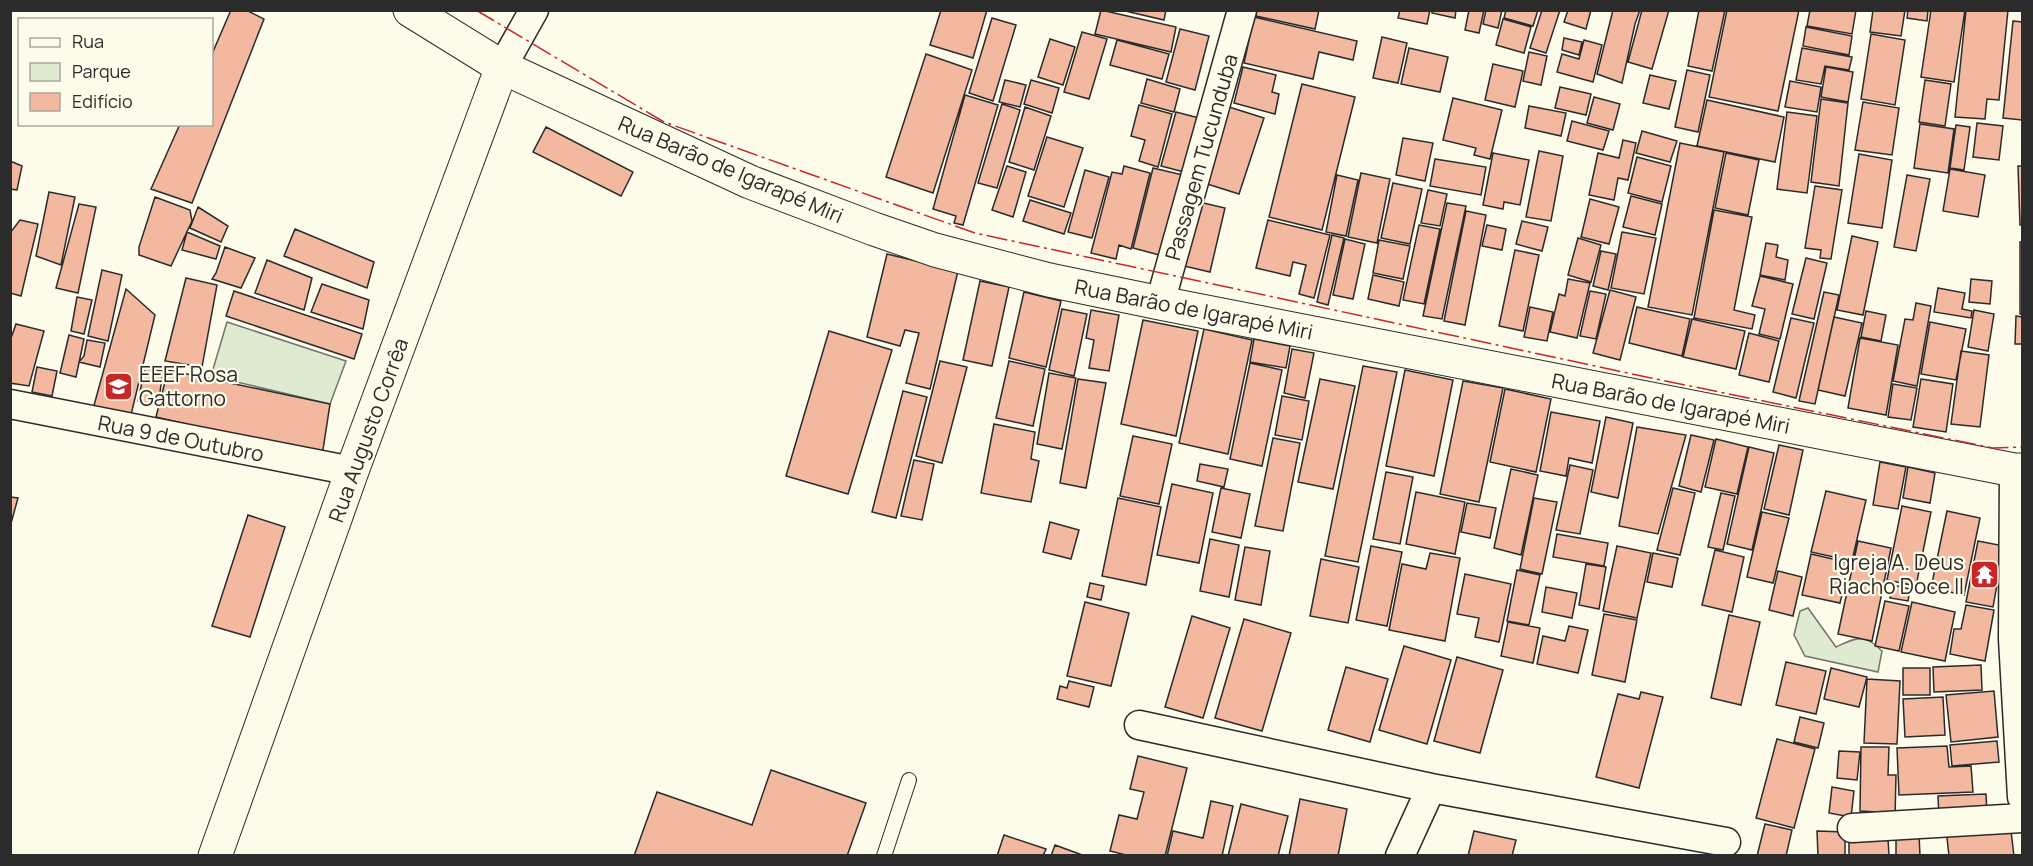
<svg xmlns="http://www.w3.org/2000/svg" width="2033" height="866" font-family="Manrope,sans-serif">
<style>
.green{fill:#deebd1;stroke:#74746e;stroke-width:1.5}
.building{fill:#f2b8a0;stroke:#2b2b2b;stroke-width:1.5}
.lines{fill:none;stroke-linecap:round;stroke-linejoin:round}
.service-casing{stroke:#2b2b2b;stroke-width:16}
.minor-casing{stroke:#2b2b2b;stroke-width:31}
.tertiary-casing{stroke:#2b2b2b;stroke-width:35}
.secondary-casing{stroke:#2b2b2b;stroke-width:35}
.service{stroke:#fdfbea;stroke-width:14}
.minor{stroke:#fdfbea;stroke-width:28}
.tertiary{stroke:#fdfbea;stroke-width:33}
.secondary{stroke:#fdfbea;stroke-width:33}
.power{stroke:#c62828;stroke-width:1.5;stroke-dasharray:21 4.5 3 4.5;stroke-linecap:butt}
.labels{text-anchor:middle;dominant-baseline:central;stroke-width:4.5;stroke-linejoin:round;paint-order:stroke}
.street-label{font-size:21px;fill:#2b2b2b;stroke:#fdfbea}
.poi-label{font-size:21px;fill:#2b2b2b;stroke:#fdfbea;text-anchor:start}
</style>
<rect width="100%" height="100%" fill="#fdfbea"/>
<path class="green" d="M 227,322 L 346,361 L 330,404 L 211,376 Z
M 1808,608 L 1836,647 C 1858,637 1864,633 1882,651 L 1878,672 L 1805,656 L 1794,635 L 1800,611 Z"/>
<path class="building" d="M 231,10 L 246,10 L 264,19 L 192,203 L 151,189 L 180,124 L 212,124 L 212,54 Z
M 941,10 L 987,10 L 973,58 L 930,45 Z
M 1101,10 L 1176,27 L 1171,52 L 1095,34 Z
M 1121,10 L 1166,10 L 1164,20 Z
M 1257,10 L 1319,10 L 1315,29 L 1256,16 Z
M 1400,10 L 1430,10 L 1427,24 L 1398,18 Z
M 1432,10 L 1456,10 L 1455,18 L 1432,13 Z
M 1469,10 L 1484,10 L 1479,33 L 1465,30 Z
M 1486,10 L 1502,10 L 1498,28 L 1483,24 Z
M 1506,10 L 1538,10 L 1533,26 L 1504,18 Z
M 1542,10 L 1560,10 L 1546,53 L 1530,48 Z
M 1568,10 L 1591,10 L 1586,29 L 1564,22 Z
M 1613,10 L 1640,10 L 1635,24 L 1622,83 L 1597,74 Z
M 1642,10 L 1669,10 L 1652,69 L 1628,62 Z
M 1699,10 L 1725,10 L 1712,71 L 1688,66 Z
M 1727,10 L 1799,10 L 1778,111 L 1709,97 Z
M 1810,10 L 1856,10 L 1852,34 L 1807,26 Z
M 1873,10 L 1905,10 L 1901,36 L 1870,32 Z
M 1908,10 L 1928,10 L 1927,21 L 1907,18 Z
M 1931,10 L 1965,10 L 1954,82 L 1921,77 Z
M 1966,10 L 2008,10 L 1999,100 L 1987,99 L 1985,119 L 1955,117 Z
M 1254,17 L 1357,41 L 1353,60 L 1319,52 L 1313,79 L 1244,63 Z
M 992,18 L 1016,25 L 993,101 L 969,93 Z
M 1503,19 L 1531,27 L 1524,53 L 1496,45 Z
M 2013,21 L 2022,22 L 2022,120 L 2003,118 Z
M 1806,27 L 1852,36 L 1849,55 L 1803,46 Z
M 1180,29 L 1209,36 L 1195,90 L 1166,82 Z
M 1082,32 L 1107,39 L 1089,99 L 1064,92 Z
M 1871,34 L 1905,40 L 1895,105 L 1861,99 Z
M 1382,37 L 1407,43 L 1398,83 L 1373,78 Z
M 1564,38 L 1582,42 L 1579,55 L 1562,50 Z
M 1050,39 L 1075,47 L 1063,85 L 1038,77 Z
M 1117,40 L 1169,54 L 1162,79 L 1110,65 Z
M 1584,40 L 1602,45 L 1593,82 L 1557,72 L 1562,54 L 1579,59 Z
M 1409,48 L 1448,57 L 1440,92 L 1401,84 Z
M 1802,48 L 1852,57 L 1849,70 L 1825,66 L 1821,84 L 1796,80 Z
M 1529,52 L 1547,56 L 1541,85 L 1523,81 Z
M 926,54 L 972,70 L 933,193 L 886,177 Z
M 1493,64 L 1523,71 L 1515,107 L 1485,100 Z
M 1243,67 L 1276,75 L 1272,92 L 1279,94 L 1275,114 L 1234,103 Z
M 1826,67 L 1853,72 L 1848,102 L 1821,97 Z
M 1687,70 L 1710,75 L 1698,132 L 1675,127 Z
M 1650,75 L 1676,81 L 1669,109 L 1643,103 Z
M 1147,79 L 1180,89 L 1174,112 L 1141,103 Z
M 1005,80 L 1026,85 L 1020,107 L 999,102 Z
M 1031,80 L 1059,88 L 1052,113 L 1024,104 Z
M 1925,80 L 1951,84 L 1945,126 L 1919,122 Z
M 1790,81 L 1821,87 L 1817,112 L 1785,107 Z
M 1302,84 L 1355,97 L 1322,230 L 1269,217 Z
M 1560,87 L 1591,94 L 1586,115 L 1555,108 Z
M 965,95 L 998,105 L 963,225 L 954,223 L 956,216 L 933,209 Z
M 1594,97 L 1620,104 L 1613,130 L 1587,123 Z
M 1453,98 L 1502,110 L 1490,159 L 1474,155 L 1476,148 L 1443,140 Z
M 1821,99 L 1848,103 L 1839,186 L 1811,182 Z
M 1707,100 L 1784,117 L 1775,162 L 1697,146 Z
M 1863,102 L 1899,108 L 1892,155 L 1855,150 Z
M 1002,104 L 1020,110 L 997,188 L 978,183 Z
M 1139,105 L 1172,114 L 1158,167 L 1139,161 L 1145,140 L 1131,136 Z
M 1529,106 L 1566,113 L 1561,136 L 1525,128 Z
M 1025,107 L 1051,116 L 1034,170 L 1009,162 Z
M 1229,107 L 1264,118 L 1239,194 L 1204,183 Z
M 1176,112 L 1203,119 L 1188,173 L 1161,166 Z
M 1787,112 L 1817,116 L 1807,193 L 1777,189 Z
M 1572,121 L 1609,131 L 1603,150 L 1567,141 Z
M 1977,123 L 2003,126 L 1999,160 L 1973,157 Z
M 1920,124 L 1954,129 L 1948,173 L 1914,168 Z
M 1956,125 L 1970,127 L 1964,170 L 1950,168 Z
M 546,127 L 633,172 L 621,196 L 533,152 Z
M 1642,131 L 1677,141 L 1670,162 L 1636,153 Z
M 1047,137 L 1083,148 L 1064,207 L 1028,196 Z
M 1403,138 L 1433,143 L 1425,181 L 1396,175 Z
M 1623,140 L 1636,143 L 1628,180 L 1618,178 L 1614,200 L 1589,195 L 1598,153 L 1619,158 Z
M 1680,143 L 1724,152 L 1692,315 L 1648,307 Z
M 1539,151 L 1563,156 L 1551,221 L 1526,217 Z
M 1493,153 L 1529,160 L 1520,205 L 1504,202 L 1503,209 L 1483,205 Z
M 1726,153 L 1759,160 L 1748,215 L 1715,208 Z
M 1859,154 L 1892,160 L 1882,228 L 1848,223 Z
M 1637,157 L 1671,166 L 1662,202 L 1628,193 Z
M 1435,159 L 1486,167 L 1481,195 L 1430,186 Z
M 10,161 L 22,166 L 17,190 L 10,189 Z
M 1007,166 L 1026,172 L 1013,217 L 992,210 Z
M 1124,166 L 1150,173 L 1131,249 L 1119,245 L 1116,259 L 1091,253 L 1112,172 L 1122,174 Z
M 2018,166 L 2022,166 L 2022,225 L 2020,225 Z
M 1153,168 L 1183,175 L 1163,256 L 1133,248 Z
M 1950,169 L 1985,175 L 1978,217 L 1943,211 Z
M 1085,170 L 1109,177 L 1092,238 L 1068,232 Z
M 1361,173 L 1390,179 L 1377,243 L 1348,237 Z
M 1337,175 L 1358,180 L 1346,236 L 1326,232 Z
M 1907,175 L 1930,179 L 1916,251 L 1894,247 Z
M 1393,183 L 1422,189 L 1410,244 L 1381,238 Z
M 1815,186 L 1842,190 L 1831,259 L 1820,258 L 1821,250 L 1805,248 Z
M 1428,190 L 1447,194 L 1440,226 L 1421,223 Z
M 49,192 L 75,197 L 61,265 L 36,256 Z
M 1631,196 L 1662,204 L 1655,235 L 1623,227 Z
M 155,197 L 190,210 L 192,221 L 171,266 L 139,255 L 139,247 Z
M 1590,199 L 1619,207 L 1609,244 L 1581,237 Z
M 1030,200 L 1071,213 L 1064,234 L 1023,221 Z
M 1199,202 L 1225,208 L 1210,272 L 1184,266 Z
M 1447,203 L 1466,206 L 1442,319 L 1423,316 Z
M 79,204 L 96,207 L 78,293 L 56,288 Z
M 198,207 L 228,226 L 221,242 L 190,228 Z
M 1714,210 L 1752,217 L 1734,310 L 1755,315 L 1752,329 L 1694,318 Z
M 1466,211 L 1486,215 L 1465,325 L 1444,321 Z
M 20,220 L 38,224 L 21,296 L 10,293 L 10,233 Z
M 1268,220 L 1330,235 L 1314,298 L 1299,294 L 1306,265 L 1293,262 L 1290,276 L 1256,268 Z
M 1522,221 L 1548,227 L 1542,251 L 1516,244 Z
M 1419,225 L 1440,229 L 1424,304 L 1403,300 Z
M 1487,225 L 1506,229 L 1502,250 L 1482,246 Z
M 295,229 L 374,262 L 367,288 L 284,256 Z
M 187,232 L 220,246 L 216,259 L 182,250 Z
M 1622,232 L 1656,238 L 1644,294 L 1611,288 Z
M 1332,235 L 1344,238 L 1328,305 L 1317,302 Z
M 1852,236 L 1878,242 L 1863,315 L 1837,310 Z
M 1578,238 L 1601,245 L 1591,282 L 1568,275 Z
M 1345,239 L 1365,244 L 1353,299 L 1333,295 Z
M 1379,240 L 1410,246 L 1403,279 L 1373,273 Z
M 2020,242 L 2022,242 L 2022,314 L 2020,314 Z
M 1766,243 L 1778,245 L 1776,257 L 1788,260 L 1785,280 L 1760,275 Z
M 225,247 L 255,258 L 241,288 L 212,279 L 216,273 Z
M 1515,250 L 1539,255 L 1523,331 L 1499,326 Z
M 1601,251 L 1616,254 L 1608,290 L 1593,286 Z
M 887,254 L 958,271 L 930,389 L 906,383 L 919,333 L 905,330 L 900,346 L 867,337 Z
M 1806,258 L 1827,263 L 1814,319 L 1792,314 Z
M 267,260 L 312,278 L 304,310 L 255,293 Z
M 102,270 L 122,275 L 108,341 L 88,336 Z
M 1373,275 L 1404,282 L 1399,306 L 1368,299 Z
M 1760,276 L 1793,284 L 1780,339 L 1759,334 L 1765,309 L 1752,306 Z
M 186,278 L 217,285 L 202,367 L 165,361 Z
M 1568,279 L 1590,283 L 1577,338 L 1550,332 L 1559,294 L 1565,296 Z
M 1971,279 L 1992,281 L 1990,304 L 1969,302 Z
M 980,281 L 1009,287 L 992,366 L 963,360 Z
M 322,284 L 369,300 L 363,329 L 311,312 Z
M 1938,288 L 1965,293 L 1962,309 L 1972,311 L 1971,318 L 1934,312 Z
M 126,289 L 155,315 L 130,419 L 93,409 Z
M 1610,290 L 1636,297 L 1620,360 L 1593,353 Z
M 234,291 L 362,334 L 354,359 L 226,316 Z
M 1590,291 L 1606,294 L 1596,339 L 1580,336 Z
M 1024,292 L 1061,301 L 1046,367 L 1009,358 Z
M 1824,292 L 1839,295 L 1815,404 L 1799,401 Z
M 77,297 L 92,300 L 84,334 L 71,331 Z
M 1916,303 L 1931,306 L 1917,386 L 1893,381 L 1905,319 L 1913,320 Z
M 1530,307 L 1553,312 L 1547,341 L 1524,337 Z
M 1637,307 L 1690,319 L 1682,356 L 1629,343 Z
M 1062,309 L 1087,314 L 1074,376 L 1049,370 Z
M 1091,310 L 1119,315 L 1109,371 L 1089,368 L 1094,340 L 1086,338 Z
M 1974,310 L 1994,314 L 1988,351 L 1968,347 Z
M 1866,311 L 1886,315 L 1881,341 L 1861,337 Z
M 2016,316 L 2022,317 L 2022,344 L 2015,344 Z
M 1834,317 L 1862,323 L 1845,396 L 1818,390 Z
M 1791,318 L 1814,323 L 1796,398 L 1773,392 Z
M 1692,319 L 1745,331 L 1736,369 L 1683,357 Z
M 1143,320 L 1198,331 L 1176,436 L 1121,424 Z
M 1930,322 L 1966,329 L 1956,380 L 1921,374 Z
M 16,324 L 44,331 L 29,386 L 10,383 L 10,341 Z
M 1204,329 L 1252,340 L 1228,454 L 1179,443 Z
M 829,331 L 892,350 L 848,494 L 786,476 Z
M 1749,333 L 1779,341 L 1769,382 L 1739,375 Z
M 69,335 L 84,339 L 76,377 L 60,373 Z
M 1860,338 L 1898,345 L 1886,415 L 1848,408 Z
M 1254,339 L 1290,346 L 1286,368 L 1250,362 Z
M 87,340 L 105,343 L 100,367 L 79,362 L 84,356 Z
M 1292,349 L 1314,353 L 1305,398 L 1284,393 Z
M 1961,351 L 1989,355 L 1980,427 L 1951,424 Z
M 940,361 L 967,367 L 942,463 L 916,456 Z
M 1009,361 L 1045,369 L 1033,426 L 996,418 Z
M 1250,363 L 1282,370 L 1262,466 L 1230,459 Z
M 1363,366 L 1397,372 L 1358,562 L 1325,556 Z
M 37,367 L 57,371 L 52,396 L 32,392 Z
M 145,368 L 163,371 L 158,406 L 138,401 Z
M 168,370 L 330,404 L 322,456 L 156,417 Z
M 1405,370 L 1453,380 L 1434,476 L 1386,466 Z
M 1049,373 L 1076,378 L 1062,449 L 1037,444 Z
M 1078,379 L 1106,383 L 1086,488 L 1060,483 Z
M 1320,379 L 1355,386 L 1333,489 L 1298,482 Z
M 1921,379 L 1953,384 L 1946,432 L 1913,427 Z
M 1463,381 L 1503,388 L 1479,502 L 1440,494 Z
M 1893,384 L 1917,388 L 1911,420 L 1888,417 Z
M 1505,389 L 1551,399 L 1536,472 L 1490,462 Z
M 903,391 L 927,397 L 896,518 L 872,512 Z
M 1282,396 L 1309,401 L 1302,440 L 1275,435 Z
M 1551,412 L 1600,421 L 1592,463 L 1569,458 L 1566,476 L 1540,471 Z
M 1606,417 L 1633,423 L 1618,498 L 1591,492 Z
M 994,424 L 1035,432 L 1031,459 L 1039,461 L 1031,502 L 981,493 Z
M 1637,427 L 1686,435 L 1658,534 L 1619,526 Z
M 1691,435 L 1714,440 L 1701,492 L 1679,486 Z
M 1133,436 L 1172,444 L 1159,504 L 1120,496 Z
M 1273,438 L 1300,443 L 1283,531 L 1255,526 Z
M 1716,439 L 1748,447 L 1737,494 L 1705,487 Z
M 1779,445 L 1803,450 L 1789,515 L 1764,509 Z
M 1749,447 L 1774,453 L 1752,550 L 1727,544 Z
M 914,460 L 934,464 L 922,520 L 901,516 Z
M 1880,462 L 1906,467 L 1898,509 L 1873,505 Z
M 1200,464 L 1228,469 L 1224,487 L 1197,481 Z
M 1570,465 L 1593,470 L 1580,534 L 1556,530 Z
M 1908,467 L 1935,473 L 1930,503 L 1903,498 Z
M 1511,469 L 1538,475 L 1521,555 L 1494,548 Z
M 1386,472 L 1413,477 L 1400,544 L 1373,539 Z
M 1172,484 L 1213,493 L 1199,563 L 1157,555 Z
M 1221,488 L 1250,494 L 1241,538 L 1212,532 Z
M 1673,488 L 1695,493 L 1680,555 L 1657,550 Z
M 1826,491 L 1866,500 L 1852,561 L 1811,552 Z
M 1416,492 L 1465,502 L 1455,554 L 1406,544 Z
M 1721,493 L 1735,496 L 1723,550 L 1708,547 Z
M 10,497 L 18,498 L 10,527 Z
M 1118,498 L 1161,507 L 1146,585 L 1102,576 Z
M 1534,498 L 1557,502 L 1542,574 L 1520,569 Z
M 1467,503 L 1496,508 L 1490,538 L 1461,532 Z
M 1902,506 L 1931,512 L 1916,586 L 1887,580 Z
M 1947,511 L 1980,518 L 1964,595 L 1931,588 Z
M 1762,512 L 1789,518 L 1773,583 L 1747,577 Z
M 248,515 L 285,527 L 250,637 L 212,626 Z
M 1050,522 L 1079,530 L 1071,559 L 1043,552 Z
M 1557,534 L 1608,543 L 1604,566 L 1553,557 Z
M 1210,539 L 1239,545 L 1229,597 L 1200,591 Z
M 1858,541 L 1891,548 L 1872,641 L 1838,634 Z
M 1978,541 L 2004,546 L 1993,607 L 1966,602 Z
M 1371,546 L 1402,552 L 1387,626 L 1356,620 Z
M 1617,546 L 1651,553 L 1637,618 L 1603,611 Z
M 1245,547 L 1270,551 L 1261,605 L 1235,600 Z
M 1715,550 L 1744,557 L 1732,612 L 1702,605 Z
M 1430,553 L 1460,558 L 1445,641 L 1389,630 L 1402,564 L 1426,569 Z
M 1653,553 L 1678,558 L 1672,587 L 1647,582 Z
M 1811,554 L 1850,563 L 1840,603 L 1802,595 Z
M 1321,559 L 1359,567 L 1348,623 L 1310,616 Z
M 1586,564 L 1606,567 L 1599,609 L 1579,605 Z
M 1517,570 L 1540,575 L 1529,625 L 1507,621 Z
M 1778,571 L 1802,577 L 1793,616 L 1769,610 Z
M 1465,574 L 1511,584 L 1499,642 L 1475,637 L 1479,618 L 1457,614 Z
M 1090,583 L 1104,586 L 1101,600 L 1087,597 Z
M 1893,585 L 1910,589 L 1908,601 L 1890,598 Z
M 1546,587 L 1577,593 L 1572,618 L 1542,612 Z
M 1885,601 L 1909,606 L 1899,651 L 1875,646 Z
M 1085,602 L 1129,613 L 1111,686 L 1067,676 Z
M 1912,602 L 1955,612 L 1945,661 L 1901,652 Z
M 1966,605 L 1994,610 L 1985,661 L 1950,654 L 1954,629 L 1961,629 Z
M 1604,614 L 1637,620 L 1625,682 L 1592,675 Z
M 1729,615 L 1760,622 L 1741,705 L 1711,698 Z
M 1192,616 L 1230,628 L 1203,718 L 1165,707 Z
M 1244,619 L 1291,633 L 1262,731 L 1215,718 Z
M 1508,622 L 1540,628 L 1533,663 L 1501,656 Z
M 1569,626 L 1588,630 L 1578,673 L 1537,664 L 1543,636 L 1565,641 Z
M 1404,646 L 1451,660 L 1427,744 L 1379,730 Z
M 1457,657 L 1503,670 L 1480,753 L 1434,741 Z
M 1786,662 L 1826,671 L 1816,714 L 1776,705 Z
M 1981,665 L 1982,690 L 1934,692 L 1933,667 Z
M 1346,667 L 1388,679 L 1370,742 L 1328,730 Z
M 1831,668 L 1867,677 L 1859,707 L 1824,699 Z
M 1903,668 L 1930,668 L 1930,695 L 1903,695 Z
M 1867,679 L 1900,681 L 1897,744 L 1864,743 Z
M 1069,681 L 1094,687 L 1089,707 L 1057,699 L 1060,686 L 1067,688 Z
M 1994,691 L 1998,737 L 1951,742 L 1946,695 Z
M 1641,692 L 1663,697 L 1639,788 L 1596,777 L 1618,694 L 1639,699 Z
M 1943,697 L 1945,735 L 1905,737 L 1903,699 Z
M 1800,717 L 1824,723 L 1818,748 L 1794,742 Z
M 1777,739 L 1815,749 L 1794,828 L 1756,818 Z
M 1997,741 L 1999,762 L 1952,766 L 1950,745 Z
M 1947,746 L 1949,767 L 1971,766 L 1973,792 L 1899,795 L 1897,748 Z
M 1861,747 L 1889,747 L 1888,775 L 1896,775 L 1895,818 L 1876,818 L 1876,812 L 1860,811 Z
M 1839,751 L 1860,752 L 1857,780 L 1837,778 Z
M 1138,756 L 1187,768 L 1165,856 L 1130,856 L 1110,851 L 1119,815 L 1137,819 L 1144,792 L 1130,789 Z
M 771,770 L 866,803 L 847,856 L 634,856 L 657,792 L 752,825 Z
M 1832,787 L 1854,791 L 1851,817 L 1829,813 Z
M 1986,794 L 1987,815 L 1939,818 L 1938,796 Z
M 1300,799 L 1347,809 L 1338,856 L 1289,856 Z
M 1211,801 L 1233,806 L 1222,856 L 1167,856 L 1173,831 L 1203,838 Z
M 1241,804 L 1288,816 L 1278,856 L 1228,856 Z
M 2010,823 L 2014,856 L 1949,856 L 1946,829 Z
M 1765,824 L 1792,830 L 1786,856 L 1757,856 Z
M 1474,831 L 1516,840 L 1512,856 L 1468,856 Z
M 1817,831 L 1845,832 L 1845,856 L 1818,856 Z
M 1896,834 L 1919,834 L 1920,856 L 1896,856 Z
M 1004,835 L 1046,849 L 1043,856 L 997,856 Z
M 1888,838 L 1889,856 L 1849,856 L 1849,839 Z
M 1055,845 L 1085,856 L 1051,856 Z"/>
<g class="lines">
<defs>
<path id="service" d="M 884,856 L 909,780"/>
<path id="minor" d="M 502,67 L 534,10
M 1160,303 L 1242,10
M 10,404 L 352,471
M 2014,470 L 2013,639 L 2022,797
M 1139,725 L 1431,788 L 1726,842
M 1852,828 L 2022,818
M 1400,856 L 1431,788"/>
<path id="tertiary" d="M 502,67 L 750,182 L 874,229 L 935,250 L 1049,280 L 1160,303 L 2014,470 L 2022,470"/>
<path id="secondary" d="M 215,856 L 352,471 L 502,67 L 410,10"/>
</defs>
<use href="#service" class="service-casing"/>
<use href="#minor" class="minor-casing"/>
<use href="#tertiary" class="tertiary-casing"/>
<use href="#secondary" class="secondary-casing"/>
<use href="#service" class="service"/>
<use href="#minor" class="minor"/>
<use href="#tertiary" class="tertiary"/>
<use href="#secondary" class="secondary"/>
<path class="power" d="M 476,10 L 664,122 L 975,233 L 1651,378 L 1993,448 L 2022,447"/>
</g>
<defs>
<symbol id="school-square" viewBox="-11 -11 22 22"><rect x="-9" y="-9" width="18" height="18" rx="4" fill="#c62828" stroke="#fdfbea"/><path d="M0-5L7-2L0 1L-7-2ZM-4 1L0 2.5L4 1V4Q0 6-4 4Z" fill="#fff"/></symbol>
<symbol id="temple-square" viewBox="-11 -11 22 22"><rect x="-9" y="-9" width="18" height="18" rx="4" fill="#c62828" stroke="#fdfbea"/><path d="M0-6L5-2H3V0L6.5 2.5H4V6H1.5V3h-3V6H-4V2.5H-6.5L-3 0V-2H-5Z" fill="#fff"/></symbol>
</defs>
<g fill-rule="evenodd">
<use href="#school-square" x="102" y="370" width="33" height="33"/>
<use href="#temple-square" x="1968" y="558" width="33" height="33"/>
</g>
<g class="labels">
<g class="street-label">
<text transform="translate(1201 157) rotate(-74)">Passagem Tucunduba</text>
<text transform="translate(731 169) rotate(23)">Rua Barão de Igarapé Miri</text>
<text transform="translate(1194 309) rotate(11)">Rua Barão de Igarapé Miri</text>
<text transform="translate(1671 403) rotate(11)">Rua Barão de Igarapé Miri</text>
<text transform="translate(368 430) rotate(-70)">Rua Augusto Corrêa</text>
<text transform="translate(181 438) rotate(11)">Rua 9 de Outubro</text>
</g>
<g class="poi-label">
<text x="139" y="374">EEEF Rosa<tspan x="139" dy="24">Gattorno</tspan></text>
<text x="1964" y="562" text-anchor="end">Igreja A. Deus<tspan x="1964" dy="24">Riacho Doce II</tspan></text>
</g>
</g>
<rect width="2033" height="866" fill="none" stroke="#2b2b2b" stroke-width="24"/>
<rect x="18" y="18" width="195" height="108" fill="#fdfbea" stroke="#a9a89e" stroke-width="1.5"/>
<rect x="30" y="38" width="30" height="9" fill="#fdfbea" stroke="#a9a89e" stroke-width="1.5"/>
<text x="72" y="48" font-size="18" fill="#2b2b2b">Rua</text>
<rect x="30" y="63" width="30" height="18" fill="#deebd1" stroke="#a9a89e" stroke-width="1.5"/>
<text x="72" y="78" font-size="18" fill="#2b2b2b">Parque</text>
<rect x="30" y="93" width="30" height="18" fill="#f2b8a0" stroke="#a9a89e" stroke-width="1.5"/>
<text x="72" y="108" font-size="18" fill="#2b2b2b">Edifício</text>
</svg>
